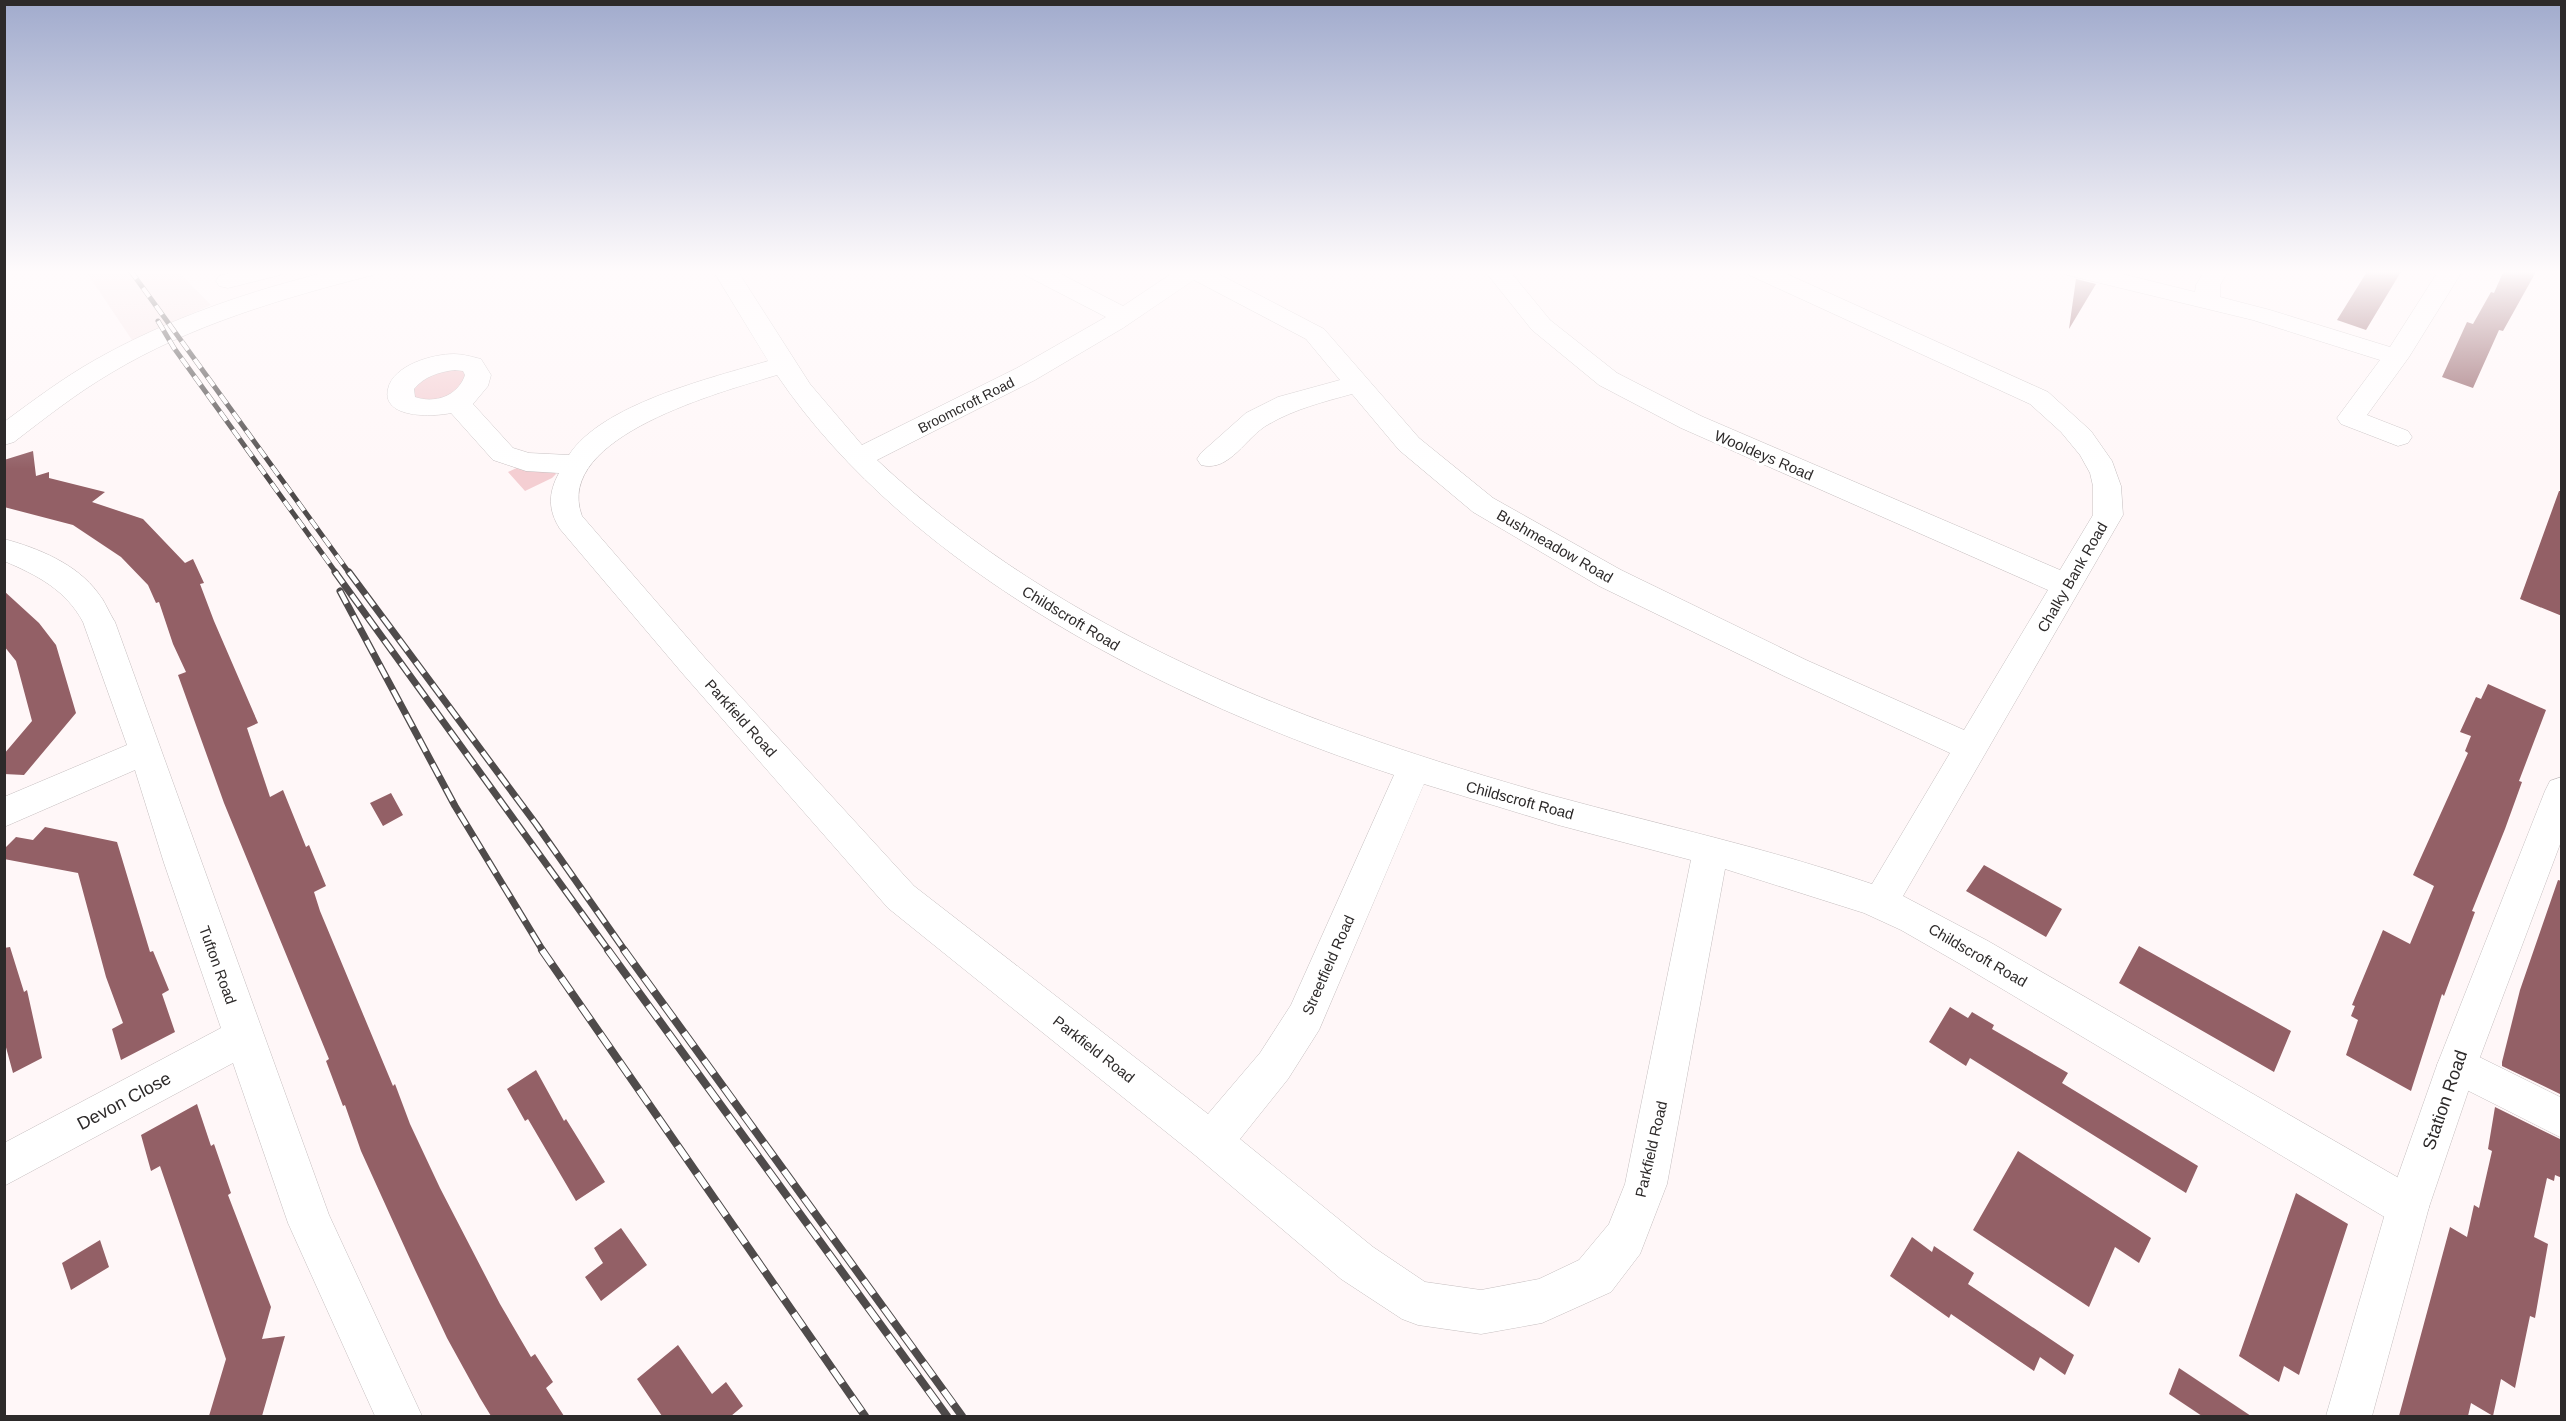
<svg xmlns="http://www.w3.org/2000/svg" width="2566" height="1421" font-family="Helvetica,sans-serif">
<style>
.built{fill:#f8e8e9}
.green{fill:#f4ced2}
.building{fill:#936066}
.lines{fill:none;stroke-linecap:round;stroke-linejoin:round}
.minor-casing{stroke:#c5bebf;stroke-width:1}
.major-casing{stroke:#c5bebf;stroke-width:1}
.minor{fill:#fff;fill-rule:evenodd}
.major{fill:#fff;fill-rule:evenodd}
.rail-far2-casing{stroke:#4f4b4b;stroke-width:5}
.rail-far1-casing{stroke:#4f4b4b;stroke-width:7}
.rail-casing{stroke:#4f4b4b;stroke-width:8}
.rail-far2{stroke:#fff;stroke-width:4;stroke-dasharray:11;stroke-linecap:butt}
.rail-far1{stroke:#fff;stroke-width:4.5;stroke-dasharray:14;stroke-linecap:butt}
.rail{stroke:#fff;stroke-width:6;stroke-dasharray:17;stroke-linecap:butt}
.labels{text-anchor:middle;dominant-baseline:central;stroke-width:6;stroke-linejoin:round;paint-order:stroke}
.far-street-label{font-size:14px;fill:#2d2a2a;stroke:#fff}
.street-label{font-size:15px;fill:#2d2a2a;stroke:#fff}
.near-street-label{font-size:18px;fill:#2d2a2a;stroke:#fff}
</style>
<rect width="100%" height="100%" fill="#fff7f8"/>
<path class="built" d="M 85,270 L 176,270 L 211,305 L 132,340 Z"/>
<path class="green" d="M 445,366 L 469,371 L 454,398 L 415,401 L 409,385 Z
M 523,465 L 554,472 L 556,474 L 552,478 L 525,491 L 508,472 Z"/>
<path class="building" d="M 2368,270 L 2402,270 L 2366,330 L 2337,320 Z
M 2504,270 L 2537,270 L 2503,331 L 2499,330 L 2473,388 L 2442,377 L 2467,322 L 2473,324 L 2491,292 L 2494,293 Z
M 2076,279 L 2096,284 L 2069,329 Z
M 33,451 L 36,476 L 49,472 L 49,478 L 105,492 L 92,502 L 143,519 L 185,563 L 193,559 L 204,583 L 200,584 L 214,621 L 258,723 L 247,728 L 270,797 L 283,790 L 306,847 L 309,845 L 326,886 L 314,892 L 320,911 L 393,1086 L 395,1084 L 410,1124 L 440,1188 L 500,1304 L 531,1357 L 535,1354 L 553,1382 L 546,1388 L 564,1416 L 491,1416 L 480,1398 L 447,1338 L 415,1270 L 361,1151 L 345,1105 L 343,1106 L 326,1061 L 329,1059 L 224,803 L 178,675 L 186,672 L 173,644 L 159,602 L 156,603 L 148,585 L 121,557 L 73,525 L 4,507 L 4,460 Z
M 2559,491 L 2562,491 L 2562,616 L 2520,599 Z
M 4,591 L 39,623 L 56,645 L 76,713 L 24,775 L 4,774 L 4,754 L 32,721 L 16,661 L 4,646 Z
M 2488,684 L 2546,710 L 2519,781 L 2522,782 L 2505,829 L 2472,911 L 2475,912 L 2444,996 L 2442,994 L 2411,1091 L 2346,1055 L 2358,1020 L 2351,1016 L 2355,1006 L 2352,1005 L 2383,930 L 2410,944 L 2434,886 L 2413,875 L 2468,753 L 2465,751 L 2471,736 L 2460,732 L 2476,697 L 2481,699 Z
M 391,793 L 403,815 L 383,826 L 370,803 Z
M 45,827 L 117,842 L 150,952 L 153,951 L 169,990 L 162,994 L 175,1032 L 121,1060 L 112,1029 L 123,1023 L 106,977 L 78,873 L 4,859 L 4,849 L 16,837 L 33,840 Z
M 1984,865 L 2062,909 L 2046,937 L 1966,891 Z
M 2558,880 L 2562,881 L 2562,1095 L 2502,1066 L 2502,1062 L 2520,990 Z
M 2139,946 L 2291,1031 L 2274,1072 L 2119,983 Z
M 10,947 L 24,992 L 27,990 L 42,1058 L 13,1073 L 4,1040 L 4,948 Z
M 1950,1007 L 1968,1018 L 1972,1012 L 1994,1025 L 1992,1029 L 2068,1073 L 2062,1083 L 2198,1166 L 2186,1193 L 1970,1058 L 1966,1066 L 1929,1042 Z
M 536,1070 L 564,1121 L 566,1119 L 605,1182 L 576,1201 L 528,1119 L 525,1121 L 507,1089 Z
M 197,1104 L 211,1146 L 214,1144 L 231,1193 L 228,1195 L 271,1307 L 262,1339 L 285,1336 L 262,1416 L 209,1416 L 226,1359 L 160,1166 L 151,1171 L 141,1135 Z
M 2495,1107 L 2562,1140 L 2562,1178 L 2555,1175 L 2554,1181 L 2547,1178 L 2534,1237 L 2548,1244 L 2535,1318 L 2530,1316 L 2515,1388 L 2501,1379 L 2493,1416 L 2471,1403 L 2468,1416 L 2399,1416 L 2450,1227 L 2467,1237 L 2474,1205 L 2479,1208 L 2492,1151 L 2488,1149 Z
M 2018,1151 L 2151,1238 L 2139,1263 L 2115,1247 L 2089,1307 L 1973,1230 Z
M 2296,1193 L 2348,1224 L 2299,1375 L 2284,1366 L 2279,1382 L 2239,1356 Z
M 621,1228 L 647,1265 L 601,1301 L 585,1277 L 603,1263 L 594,1248 Z
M 1912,1237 L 1932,1252 L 1934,1246 L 1974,1273 L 1968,1284 L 2074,1355 L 2065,1375 L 2040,1357 L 2034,1371 L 1951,1314 L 1949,1318 L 1890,1276 Z
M 100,1240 L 109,1267 L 71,1290 L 62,1263 Z
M 678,1345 L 712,1394 L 726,1382 L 743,1406 L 731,1416 L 662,1416 L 637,1379 Z
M 2179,1368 L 2251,1416 L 2202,1416 L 2169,1394 Z"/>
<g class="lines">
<defs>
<path id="minor" d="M 242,270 L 283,270 L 280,275 L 228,288 L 219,286 L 216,281 L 219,276 Z
M 335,270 L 376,270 L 373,275 C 283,298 191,325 111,373 C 77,393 45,418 14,442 L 4,445 L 4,422 C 34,400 63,378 95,360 C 169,318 252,290 335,270 Z
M 713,270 L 737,270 L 810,384 L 862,445 L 1017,368 L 1106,317 L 1025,275 L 1022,270 L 1053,270 L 1123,306 L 1177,270 L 1211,270 L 1324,329 L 1419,438 L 1493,498 L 1621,570 L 1806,660 L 1964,730 L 2048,590 L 1681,428 L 1599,385 L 1532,330 L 1484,270 L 1509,270 L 1550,320 L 1617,373 L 1701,416 L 2060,570 L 2093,515 L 2093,486 L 2090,473 L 2080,455 L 2061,432 L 2030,404 L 1749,275 L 1746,270 L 1778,270 L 2048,392 L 2091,431 L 2112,461 L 2121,486 L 2123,515 L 1903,896 L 1988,941 L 2423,1192 L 2429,1207 L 2423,1222 L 2408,1228 L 2393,1222 L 1962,965 L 1901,930 L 1864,913 L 1725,869 L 1667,1184 L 1640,1254 L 1611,1292 L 1542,1323 L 1481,1334 L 1418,1325 L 1402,1319 L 1341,1279 L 1196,1156 L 888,908 L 683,674 L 560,529 C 548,510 548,493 559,473 L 526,471 L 493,460 L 451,413 C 434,417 381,419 388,389 C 393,365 433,354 454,354 C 463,354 473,357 481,359 L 491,375 L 488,386 L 473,404 L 513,448 L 529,453 L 569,455 C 602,404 711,378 768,361 ZM 1194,280 L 1306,339 L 1340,380 L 1278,397 L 1246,413 L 1201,453 L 1197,459 L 1201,465 C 1230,473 1246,436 1269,424 C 1295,409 1323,402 1352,394 L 1399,450 L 1473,512 L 1599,586 L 1784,676 L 1950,753 L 1872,884 C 1768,848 1660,825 1554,796 C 1312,728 1064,636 877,460 L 1035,380 L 1123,328 ZM 455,370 L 463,371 L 465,375 C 458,396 435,404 415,397 L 414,389 C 425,376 439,372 455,370 ZM 777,375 C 911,573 1173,702 1394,775 L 1291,1005 L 1260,1053 L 1208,1114 L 914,886 L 705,658 L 582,516 C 552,436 725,391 777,375 ZM 1424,784 L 1558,825 L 1691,860 L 1625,1184 L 1609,1224 L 1579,1260 L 1539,1279 L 1481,1290 L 1425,1282 L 1373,1247 L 1240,1139 L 1288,1079 L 1319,1030 Z
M 2064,270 L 2106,270 L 2195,292 L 2196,285 L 2205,270 L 2229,270 L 2220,285 L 2220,297 L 2270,310 L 2390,347 L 2439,270 L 2463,270 L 2409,357 L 2367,415 L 2408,431 L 2412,437 L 2408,443 L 2398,446 L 2341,424 L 2337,418 L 2380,360 L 2253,320 L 2067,275 Z
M 4,539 C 38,548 77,564 98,593 C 105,601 109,613 115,622 L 329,1215 L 422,1416 L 375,1416 L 288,1223 L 233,1063 L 4,1186 L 4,1143 L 221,1028 L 164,863 L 135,770 L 4,827 L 4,797 L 127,745 L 83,622 C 66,590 37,575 4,561 Z
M 2457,1046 L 2562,1098 L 2562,1138 L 2443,1078 L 2437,1065 L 2443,1052 Z"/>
<path id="major" d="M 2562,777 L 2562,839 L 2477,1065 L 2429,1207 L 2372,1416 L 2326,1416 L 2387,1207 L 2437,1065 L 2545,791 L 2550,781 Z"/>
</defs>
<use href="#minor" class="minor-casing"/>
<use href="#major" class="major-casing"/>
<use href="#minor" class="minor"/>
<use href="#major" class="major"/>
<defs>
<path id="rail-far2" d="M 130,270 L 350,574
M 158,321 L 174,348 L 337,574"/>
<path id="rail-far1" d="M 335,572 L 609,951
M 349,572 L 536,824 L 625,951
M 340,591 L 455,806 L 543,951"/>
<path id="rail" d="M 542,950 L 865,1416
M 608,950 L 947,1416
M 624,950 L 962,1416"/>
</defs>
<use href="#rail-far2" class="rail-far2-casing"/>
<use href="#rail-far1" class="rail-far1-casing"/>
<use href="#rail" class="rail-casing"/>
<use href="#rail-far2" class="rail-far2"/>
<use href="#rail-far1" class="rail-far1"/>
<use href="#rail" class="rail"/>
</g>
<linearGradient id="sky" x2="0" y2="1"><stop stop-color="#a1abcd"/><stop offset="0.58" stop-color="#fffbfc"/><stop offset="1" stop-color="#fffbfc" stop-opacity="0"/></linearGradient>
<rect width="2566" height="469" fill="url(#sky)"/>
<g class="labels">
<g class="far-street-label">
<text transform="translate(966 405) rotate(-27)">Broomcroft Road</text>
</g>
<g class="street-label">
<text transform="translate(1764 455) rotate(23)">Wooldeys Road</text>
<text transform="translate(1555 546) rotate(30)">Bushmeadow Road</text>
<text transform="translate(2072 577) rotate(-60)">Chalky Bank Road</text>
<text transform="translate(1071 618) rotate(31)">Childscroft Road</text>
<text transform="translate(741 718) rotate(48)">Parkfield Road</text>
<text transform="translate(1520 800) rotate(15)">Childscroft Road</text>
<text transform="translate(1978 955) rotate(30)">Childscroft Road</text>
<text transform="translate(218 965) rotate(70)">Tufton Road</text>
<text transform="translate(1328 965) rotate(-66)">Streetfield Road</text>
<text transform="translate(1094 1049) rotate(38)">Parkfield Road</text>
<text transform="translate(1651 1149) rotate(-77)">Parkfield Road</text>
</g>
<g class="near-street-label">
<text transform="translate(2445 1100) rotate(-71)">Station Road</text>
<text transform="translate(124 1101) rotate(-28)">Devon Close</text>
</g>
</g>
<rect width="2566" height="1421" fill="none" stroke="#2d2a2a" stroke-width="12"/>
</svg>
